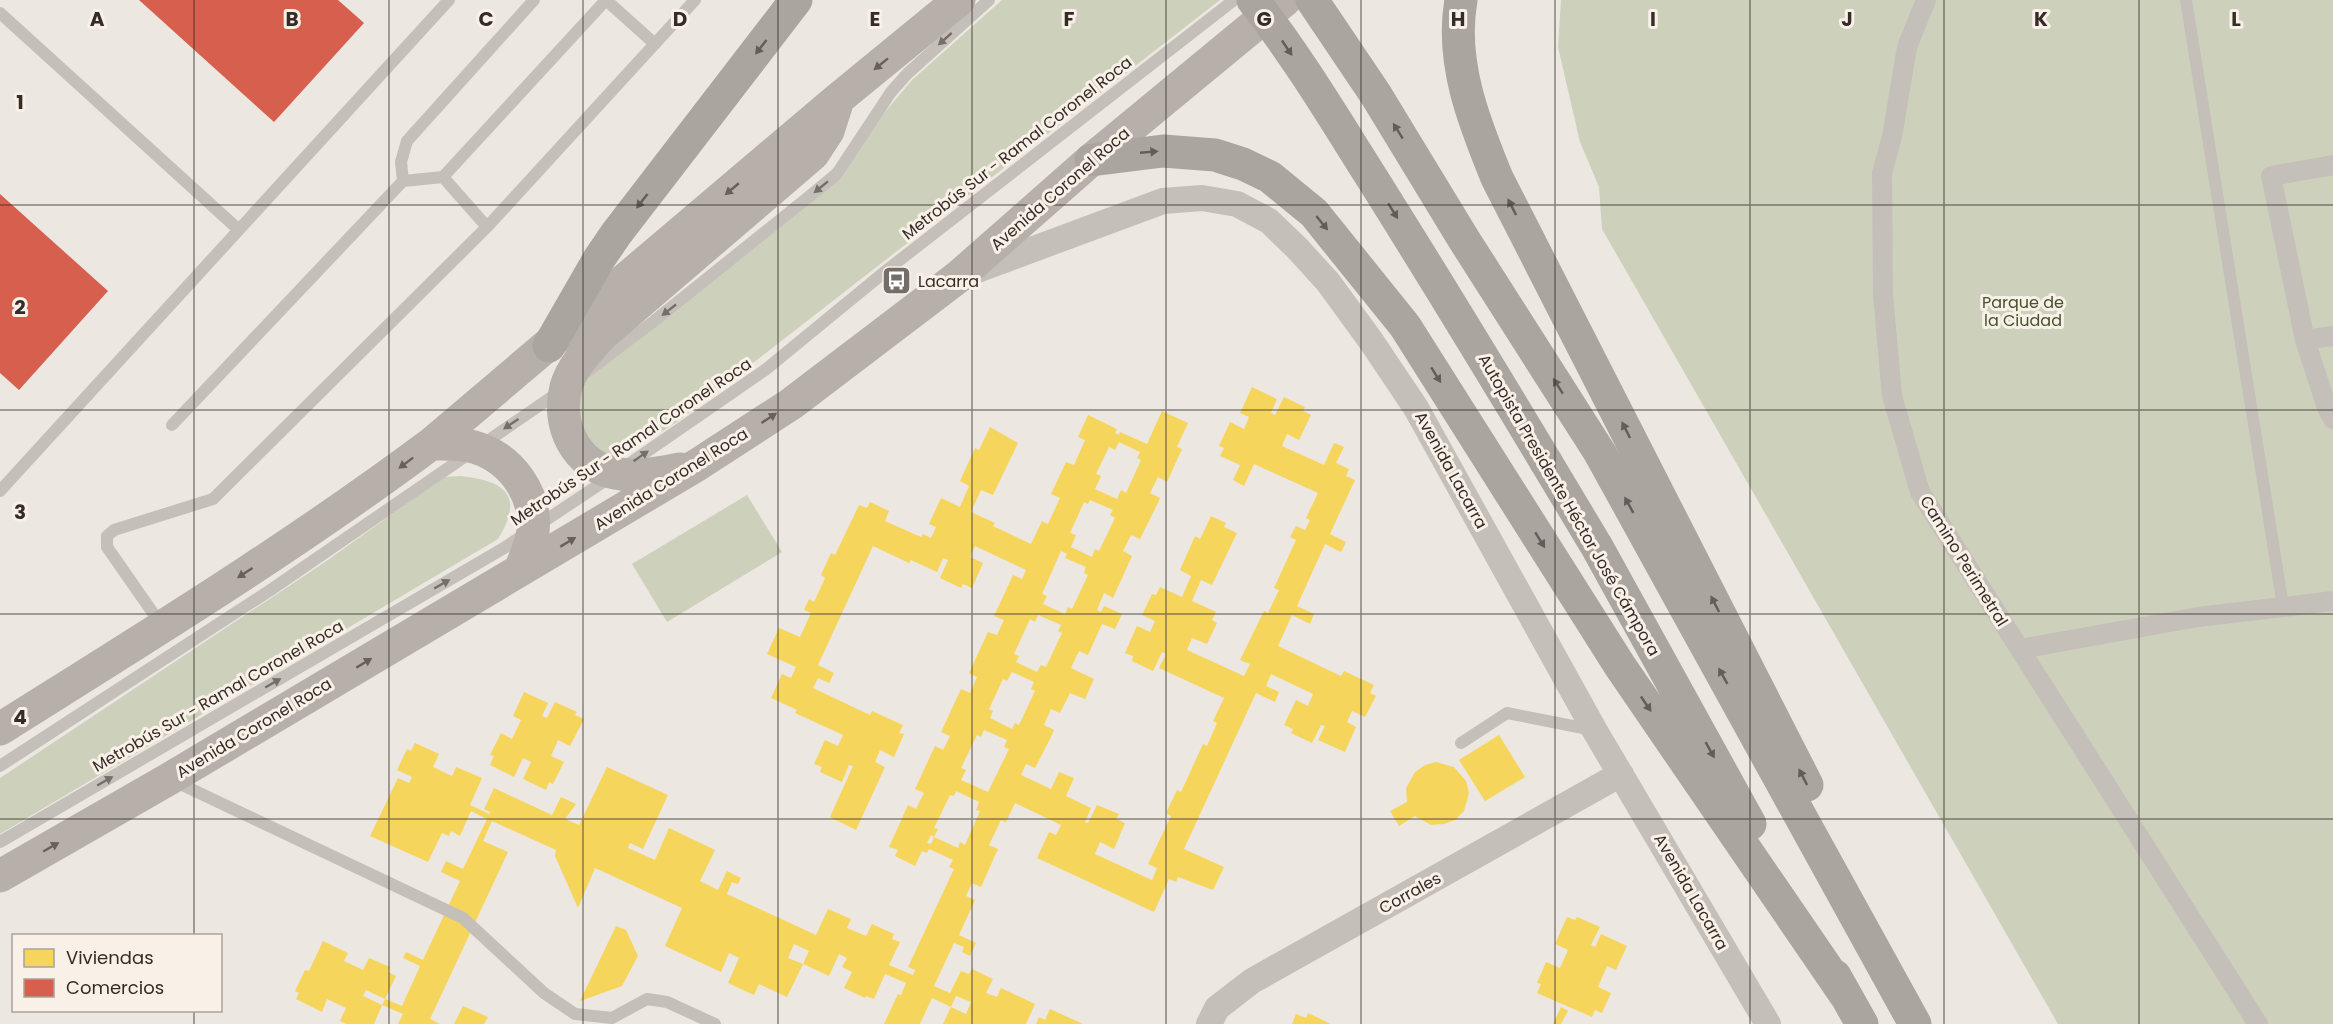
<svg xmlns="http://www.w3.org/2000/svg" width="2333" height="1024" font-family="Poppins,sans-serif">
<style>
.green{fill:#cdd1bb}
.homes{fill:#f6d55c;fill-rule:evenodd}
.shops{fill:#d6604d}
.lines{fill:none;stroke-linecap:round;stroke-linejoin:round}
.service{stroke:#c5bfb9;stroke-width:12}
.pedestrian{stroke:#c5bfb9;stroke-width:20}
.minor{stroke:#c5bfb9;stroke-width:26}
.secondary{stroke:#b6afaa;stroke-width:33}
.motorway{stroke:#aba5a0;stroke-width:33}
.motorway-bridge{stroke:#aba5a0;stroke-width:33}
.oneway{fill:#766e69}
.oneway2{fill:#645c58}
.oneway3{fill:#69605c}
.grid{fill:none;stroke:#352c28;stroke-width:1.5;stroke-opacity:0.55}
.labels{text-anchor:middle;dominant-baseline:central;stroke-width:6;stroke-linejoin:round;paint-order:stroke}
.street-label{font-size:16px;fill:#352c28;stroke:#f9f1e8}
.poi-label{font-size:16px;fill:#352c28;stroke:#f9f1e8;text-anchor:start}
.park-label{font-size:16px;fill:#45522d;stroke:#f9f1e8}
.grid-label{font-size:20px;text-anchor:middle;font-weight:bold;fill:#352c28;stroke:#f9f1e8;stroke-width:6;stroke-linejoin:round;paint-order:stroke}
</style>
<rect width="100%" height="100%" fill="#ece7e1"/>
<path class="green" d="M 1002,0 L 1220,0 L 677,422 L 642,444 L 615,455 L 593,452 L 566,395 L 849,155 L 912,80 Z
M 1561,0 L 2333,0 L 2333,1024 L 2058,1024 L 1602,229 L 1599,187 L 1580,142 L 1558,47 Z
M 461,476 C 505,481 525,495 498,539 L 0,834 L 0,778 L 325,562 L 444,477 Z
M 747,495 L 782,552 L 667,622 L 632,564 Z"/>
<path class="homes" d="M 1252,387 L 1277,399 L 1271,413 L 1275,415 L 1284,397 L 1305,407 L 1303,411 L 1311,415 L 1299,440 L 1287,434 L 1282,446 L 1324,465 L 1334,443 L 1344,447 L 1336,463 L 1349,469 L 1346,476 L 1355,480 L 1330,534 L 1346,542 L 1341,552 L 1325,544 L 1297,606 L 1314,614 L 1310,624 L 1292,615 L 1278,646 L 1341,676 L 1344,671 L 1374,685 L 1370,693 L 1376,696 L 1365,717 L 1352,711 L 1347,722 L 1356,727 L 1345,752 L 1318,740 L 1325,726 L 1321,725 L 1312,743 L 1291,733 L 1293,729 L 1284,725 L 1296,700 L 1308,706 L 1313,694 L 1271,674 L 1266,686 L 1279,692 L 1275,702 L 1256,693 L 1184,849 L 1224,867 L 1213,890 L 1178,877 L 1176,882 L 1169,879 L 1154,912 L 1037,858 L 1049,832 L 1056,835 L 1061,825 L 1015,803 L 1006,822 L 1001,820 L 989,845 L 998,849 L 981,887 L 972,883 L 966,896 L 975,900 L 959,935 L 976,943 L 970,956 L 962,952 L 964,947 L 954,943 L 934,986 L 950,993 L 961,971 L 969,974 L 972,969 L 993,979 L 986,993 L 997,997 L 1001,988 L 1035,1004 L 1026,1024 L 943,1024 L 951,1007 L 966,1014 L 971,1002 L 956,996 L 951,1007 L 932,998 L 920,1024 L 884,1024 L 898,994 L 901,995 L 906,983 L 885,974 L 874,999 L 866,996 L 865,998 L 844,988 L 852,972 L 842,967 L 847,958 L 839,954 L 829,976 L 803,964 L 809,951 L 794,944 L 788,958 L 803,964 L 787,997 L 759,984 L 754,995 L 728,983 L 739,958 L 729,953 L 721,972 L 665,946 L 682,908 L 595,868 L 578,908 L 555,856 L 556,850 L 492,821 L 483,841 L 508,852 L 430,1019 L 440,1024 L 398,1024 L 403,1014 L 382,1005 L 374,1024 L 346,1024 L 340,1021 L 346,1008 L 327,999 L 322,1012 L 296,999 L 299,993 L 295,991 L 305,970 L 309,971 L 323,941 L 348,953 L 344,961 L 363,970 L 369,958 L 390,967 L 388,972 L 396,976 L 385,999 L 402,1006 L 420,966 L 403,958 L 406,952 L 423,960 L 460,881 L 441,872 L 446,861 L 463,869 L 487,819 L 471,811 L 460,836 L 451,831 L 449,836 L 442,833 L 428,862 L 370,836 L 398,778 L 409,783 L 412,777 L 397,770 L 407,749 L 411,751 L 415,743 L 439,754 L 433,767 L 452,776 L 456,767 L 482,778 L 470,805 L 489,814 L 490,812 L 484,809 L 494,788 L 552,815 L 561,797 L 576,804 L 565,819 L 579,825 L 607,767 L 668,795 L 643,849 L 630,843 L 628,848 L 655,860 L 669,828 L 715,850 L 700,881 L 718,890 L 727,871 L 741,878 L 738,884 L 732,882 L 727,894 L 816,935 L 828,909 L 851,919 L 847,928 L 866,936 L 872,924 L 894,934 L 892,939 L 900,942 L 889,965 L 913,975 L 915,970 L 908,967 L 954,869 L 949,867 L 953,860 L 929,849 L 927,853 L 922,851 L 915,866 L 895,856 L 898,850 L 889,847 L 908,805 L 916,809 L 924,793 L 915,789 L 935,746 L 943,750 L 950,736 L 941,732 L 961,689 L 970,693 L 977,677 L 969,673 L 988,632 L 997,635 L 1004,620 L 994,616 L 1013,575 L 1022,579 L 1026,570 L 975,546 L 970,557 L 983,563 L 972,588 L 963,584 L 961,588 L 940,578 L 948,560 L 943,558 L 937,572 L 911,560 L 909,563 L 873,546 L 818,665 L 834,673 L 829,683 L 818,678 L 813,688 L 870,715 L 872,711 L 903,725 L 899,733 L 904,734 L 894,757 L 880,750 L 875,762 L 885,767 L 856,830 L 830,817 L 853,766 L 849,765 L 842,782 L 820,772 L 822,767 L 814,764 L 825,740 L 838,746 L 843,735 L 795,713 L 797,710 L 771,698 L 782,674 L 791,678 L 796,667 L 767,654 L 779,628 L 800,637 L 811,613 L 804,610 L 809,599 L 814,602 L 825,578 L 821,575 L 831,553 L 835,555 L 859,505 L 867,508 L 870,502 L 889,511 L 885,521 L 921,537 L 923,534 L 931,538 L 936,527 L 929,524 L 941,498 L 960,507 L 969,486 L 960,481 L 975,448 L 979,450 L 990,427 L 1018,443 L 993,495 L 981,490 L 971,512 L 995,523 L 993,526 L 1031,544 L 1042,521 L 1048,524 L 1060,498 L 1051,494 L 1066,462 L 1074,465 L 1085,440 L 1078,437 L 1088,415 L 1117,429 L 1115,433 L 1119,435 L 1120,432 L 1147,444 L 1162,411 L 1188,423 L 1177,447 L 1182,449 L 1167,482 L 1158,477 L 1150,493 L 1160,498 L 1156,507 L 1140,539 L 1131,535 L 1123,551 L 1132,556 L 1113,598 L 1104,593 L 1097,610 L 1101,612 L 1104,606 L 1122,614 L 1115,629 L 1102,624 L 1088,655 L 1079,651 L 1071,668 L 1094,679 L 1085,699 L 1070,693 L 1060,713 L 1051,709 L 1044,725 L 1054,730 L 1050,739 L 1035,768 L 1026,764 L 1021,775 L 1051,789 L 1059,772 L 1074,778 L 1066,796 L 1091,808 L 1085,822 L 1088,823 L 1097,805 L 1119,814 L 1116,819 L 1125,823 L 1114,849 L 1100,842 L 1095,854 L 1152,880 L 1157,868 L 1148,864 L 1171,816 L 1166,813 L 1177,790 L 1181,792 L 1203,744 L 1207,746 L 1217,723 L 1213,721 L 1224,698 L 1159,668 L 1166,654 L 1162,652 L 1153,671 L 1132,661 L 1133,656 L 1125,653 L 1137,626 L 1150,632 L 1155,621 L 1142,615 L 1152,594 L 1156,595 L 1160,587 L 1182,597 L 1191,576 L 1180,570 L 1195,536 L 1200,539 L 1211,516 L 1226,523 L 1224,527 L 1237,533 L 1212,585 L 1201,580 L 1192,601 L 1216,612 L 1212,620 L 1217,623 L 1207,644 L 1192,638 L 1187,650 L 1244,676 L 1250,664 L 1240,660 L 1264,611 L 1268,613 L 1279,590 L 1274,588 L 1296,540 L 1290,537 L 1296,526 L 1305,530 L 1310,520 L 1306,518 L 1318,493 L 1254,464 L 1244,486 L 1233,480 L 1240,465 L 1220,456 L 1224,448 L 1219,446 L 1230,422 L 1244,429 L 1249,417 L 1240,413 ZM 1119,442 L 1140,452 L 1137,458 L 1141,460 L 1126,493 L 1121,490 L 1117,499 L 1095,489 L 1101,476 L 1096,474 L 1109,447 L 1115,450 ZM 1090,500 L 1113,510 L 1110,515 L 1115,518 L 1099,551 L 1095,549 L 1092,557 L 1071,547 L 1076,535 L 1070,533 L 1084,502 L 1088,504 ZM 1061,551 L 1067,554 L 1065,558 L 1086,567 L 1084,573 L 1088,575 L 1072,609 L 1068,607 L 1065,614 L 1043,604 L 1047,596 L 1042,594 ZM 1038,615 L 1061,625 L 1058,631 L 1062,633 L 1046,667 L 1041,665 L 1037,672 L 1016,662 L 1019,656 L 1014,654 L 1030,619 L 1035,622 ZM 1012,672 L 1034,682 L 1031,689 L 1035,691 L 1019,725 L 1015,723 L 1012,729 L 990,718 L 993,711 L 989,709 L 1003,679 L 1007,681 ZM 984,730 L 1007,740 L 1004,747 L 1009,749 L 988,792 L 961,780 L 966,770 L 961,768 L 977,735 L 981,737 ZM 956,791 L 979,802 L 976,810 L 980,811 L 965,845 L 960,842 L 958,848 L 934,837 L 931,844 L 927,843 L 931,835 L 934,837 L 938,829 L 934,828 L 950,795 L 954,796 ZM 366,990 L 385,999 L 382,1005 L 363,996 Z
M 524,692 L 548,703 L 542,716 L 547,718 L 555,702 L 577,712 L 575,715 L 584,719 L 570,746 L 558,740 L 551,756 L 564,762 L 553,784 L 549,782 L 546,790 L 523,779 L 531,762 L 523,758 L 514,777 L 490,765 L 494,756 L 490,755 L 501,733 L 512,739 L 521,720 L 513,716 Z
M 1499,735 L 1525,777 L 1485,801 L 1459,760 Z
M 1436,762 L 1454,767 L 1466,781 L 1469,793 L 1464,811 L 1455,820 L 1444,824 L 1431,825 L 1415,816 L 1399,826 L 1390,811 L 1407,802 L 1406,788 L 1415,772 L 1425,765 Z
M 1567,917 L 1575,920 L 1577,917 L 1600,927 L 1591,945 L 1595,947 L 1601,934 L 1627,946 L 1616,970 L 1607,966 L 1598,987 L 1611,993 L 1602,1013 L 1595,1010 L 1592,1017 L 1537,993 L 1541,984 L 1537,983 L 1546,962 L 1560,968 L 1568,950 L 1555,944 Z
M 616,926 L 626,930 L 638,956 L 622,986 L 580,1001 Z
M 463,1006 L 488,1017 L 484,1024 L 454,1024 Z
M 1561,1007 L 1568,1011 L 1561,1024 L 1553,1024 Z
M 1050,1009 L 1083,1024 L 1036,1024 L 1039,1017 L 1045,1020 Z
M 1308,1013 L 1331,1024 L 1292,1024 L 1296,1014 L 1306,1018 Z"/>
<path class="shops" d="M 139,0 L 338,0 L 364,23 L 274,122 Z
M 0,194 L 108,291 L 19,390 L 0,373 Z"/>
<g class="lines">
<path class="service" d="M 606,0 L 655,44
M 2186,0 L 2283,606
M 0,13 L 239,230
M 443,177 L 487,227
M 403,181 L 401,162 L 407,141 L 534,0
M 588,371 L 654,321 L 836,175 L 891,92 L 907,74 L 989,0
M 172,425 L 403,181 L 443,177 L 606,0
M 626,466 L 765,370 L 887,270 L 1234,0
M 0,491 L 449,0
M 162,626 L 107,547 L 107,536 L 114,530 L 213,499 L 487,227 L 695,0
M 1461,743 L 1507,713 L 1593,730
M 0,766 L 269,591 L 559,392
M 172,780 L 463,918 L 544,993 L 575,1014 L 612,1018 L 647,999 L 667,1002 L 715,1024
M 0,842 L 504,548 L 612,476"/>
<path class="pedestrian" d="M 1926,0 L 1907,47 L 1892,137 L 1882,173 L 1883,294 L 1892,396 L 1920,492 L 2258,1024
M 2333,165 L 2271,176 L 2305,340 L 2327,408 L 2333,419
M 2305,340 L 2333,336
M 2020,649 L 2198,617 L 2333,601"/>
<path class="minor" d="M 969,273 L 1163,201 L 1202,198 L 1237,204 L 1269,221 L 1297,248 L 1328,282 L 1371,341 L 1416,408 L 1595,731 L 1768,1024
M 1209,1024 L 1217,1008 L 1252,981 L 1621,774"/>
<path class="secondary" d="M 431,444 C 446,444 463,443 477,448 C 511,459 537,494 533,531 C 531,544 525,558 520,570
M 680,469 C 659,473 636,478 615,473 C 576,466 556,425 566,387 C 572,366 589,349 603,334 L 813,154 L 828,131 L 836,106
M 0,729 C 146,637 293,547 431,444 L 838,99 L 959,0
M 0,876 L 169,779 L 697,465 L 791,404 L 958,277 L 1091,160 L 1285,0"/>
<path class="motorway" d="M 1312,0 L 1376,95 L 1463,238 L 1600,453 L 1915,1024
M 1461,0 C 1450,62 1474,122 1497,178 L 1807,785
M 1091,160 L 1163,151 L 1215,155 L 1243,164 L 1270,177 L 1314,213 L 1405,326 L 1620,666 L 1846,996
M 549,346 L 599,259 L 616,234 L 796,0
M 1546,462 L 1597,547 L 1750,824
M 1835,976 L 1862,1024"/>
<path class="motorway-bridge" d="M 1253,0 C 1297,56 1334,118 1372,178 C 1431,272 1489,367 1546,462"/>
</g>
<defs><path id="oneway-solid" d="M-6-.8H1V-3.2L6.5 0L1 3.2V.8H-6Z" transform="scale(1.5)"/></defs>
<g class="oneway">
<use href="#oneway-solid" transform="translate(945 39) rotate(138)"/>
<use href="#oneway-solid" transform="translate(821 187) rotate(141)"/>
<use href="#oneway-solid" transform="translate(669 310) rotate(142)"/>
<use href="#oneway-solid" transform="translate(511 424) rotate(146)"/>
<use href="#oneway-solid" transform="translate(641 456) rotate(-35)"/>
<use href="#oneway-solid" transform="translate(442 584) rotate(-30)"/>
<use href="#oneway-solid" transform="translate(273 683) rotate(-30)"/>
<use href="#oneway-solid" transform="translate(105 781) rotate(-30)"/>
</g>
<g class="oneway2">
<use href="#oneway-solid" transform="translate(761 47) rotate(128)"/>
<use href="#oneway-solid" transform="translate(1287 48) rotate(56)"/>
<use href="#oneway-solid" transform="translate(1398 131) rotate(-122)"/>
<use href="#oneway-solid" transform="translate(1149 152) rotate(-5)"/>
<use href="#oneway-solid" transform="translate(642 201) rotate(128)"/>
<use href="#oneway-solid" transform="translate(1512 207) rotate(-117)"/>
<use href="#oneway-solid" transform="translate(1393 211) rotate(58)"/>
<use href="#oneway-solid" transform="translate(1322 223) rotate(51)"/>
<use href="#oneway-solid" transform="translate(1436 375) rotate(58)"/>
<use href="#oneway-solid" transform="translate(1558 386) rotate(-122)"/>
<use href="#oneway-solid" transform="translate(1626 430) rotate(-117)"/>
<use href="#oneway-solid" transform="translate(1629 505) rotate(-119)"/>
<use href="#oneway-solid" transform="translate(1540 540) rotate(58)"/>
<use href="#oneway-solid" transform="translate(1715 604) rotate(-117)"/>
<use href="#oneway-solid" transform="translate(1723 676) rotate(-119)"/>
<use href="#oneway-solid" transform="translate(1646 704) rotate(56)"/>
<use href="#oneway-solid" transform="translate(1710 750) rotate(61)"/>
<use href="#oneway-solid" transform="translate(1803 777) rotate(-117)"/>
</g>
<g class="oneway3">
<use href="#oneway-solid" transform="translate(881 64) rotate(141)"/>
<use href="#oneway-solid" transform="translate(732 189) rotate(140)"/>
<use href="#oneway-solid" transform="translate(769 418) rotate(-33)"/>
<use href="#oneway-solid" transform="translate(406 463) rotate(143)"/>
<use href="#oneway-solid" transform="translate(568 542) rotate(-31)"/>
<use href="#oneway-solid" transform="translate(245 573) rotate(147)"/>
<use href="#oneway-solid" transform="translate(364 663) rotate(-31)"/>
<use href="#oneway-solid" transform="translate(51 847) rotate(-30)"/>
</g>
<path class="grid" d="M 194,0 L 194,936M 389,0 L 389,1024M 583,0 L 583,1024M 778,0 L 778,1024M 972,0 L 972,1024M 1166,0 L 1166,1024M 1361,0 L 1361,1024M 1555,0 L 1555,1024M 1750,0 L 1750,1024M 1944,0 L 1944,1024M 2139,0 L 2139,1024M 0,205 L 2333,205M 0,410 L 2333,410M 0,614 L 2333,614M 0,819 L 2333,819M 194,1010 L 194,1024"/>
<defs>
<symbol id="bus-square" viewBox="-11 -11 22 22"><rect x="-9" y="-9" width="18" height="18" rx="4" fill="#756d69" stroke="#f9f1e8"/><path d="M-5-6H5V4H4V6H2V4H-2V6H-4V4H-5ZM-3.5-4V0h7V-4ZM-3.5 1.2v1.5H-2V1.2ZM2 1.2v1.5H3.5V1.2Z" fill="#fff"/></symbol>
</defs>
<g fill-rule="evenodd">
<use href="#bus-square" x="880" y="264" width="33" height="33"/>
</g>
<g class="labels">
<g class="street-label">
<text transform="translate(1017 148) rotate(-38)">Metrobús Sur - Ramal Coronel Roca</text>
<text transform="translate(1060 189) rotate(-41)">Avenida Coronel Roca</text>
<text transform="translate(631 442) rotate(-34)">Metrobús Sur - Ramal Coronel Roca</text>
<text transform="translate(1451 470) rotate(61)">Avenida Lacarra</text>
<text transform="translate(671 479) rotate(-32)">Avenida Coronel Roca</text>
<text transform="translate(1569 505) rotate(60)">Autopista Presidente Héctor José Cámpora</text>
<text transform="translate(1964 561) rotate(58)">Camino Perimetral</text>
<text transform="translate(218 696) rotate(-30)">Metrobús Sur - Ramal Coronel Roca</text>
<text transform="translate(254 728) rotate(-31)">Avenida Coronel Roca</text>
<text transform="translate(1691 892) rotate(60)">Avenida Lacarra</text>
<text transform="translate(1410 893) rotate(-29)">Corrales</text>
</g>
<g class="poi-label">
<text x="918" y="281">Lacarra</text>
</g>
<g class="park-label">
<text x="2023" y="302">Parque de<tspan x="2023" dy="18">la Ciudad</tspan></text>
</g>
</g>
<g class="grid-label">
<text x="97" y="26">A</text>
<text x="292" y="26">B</text>
<text x="486" y="26">C</text>
<text x="680" y="26">D</text>
<text x="875" y="26">E</text>
<text x="1069" y="26">F</text>
<text x="1264" y="26">G</text>
<text x="1458" y="26">H</text>
<text x="1653" y="26">I</text>
<text x="1847" y="26">J</text>
<text x="2041" y="26">K</text>
<text x="2236" y="26">L</text>
<text x="20" y="109">1</text>
<text x="20" y="314">2</text>
<text x="20" y="519">3</text>
<text x="20" y="724">4</text>
</g>
<rect x="12" y="934" width="210" height="78" fill="#f9f1e8" stroke="#aba29b" stroke-width="1.5"/>
<rect x="24" y="949" width="30" height="18" fill="#f6d55c" stroke="#aba29b" stroke-width="1.5"/>
<text x="66" y="964" font-size="18" fill="#352c28">Viviendas</text>
<rect x="24" y="979" width="30" height="18" fill="#d6604d" stroke="#aba29b" stroke-width="1.5"/>
<text x="66" y="994" font-size="18" fill="#352c28">Comercios</text>
</svg>
